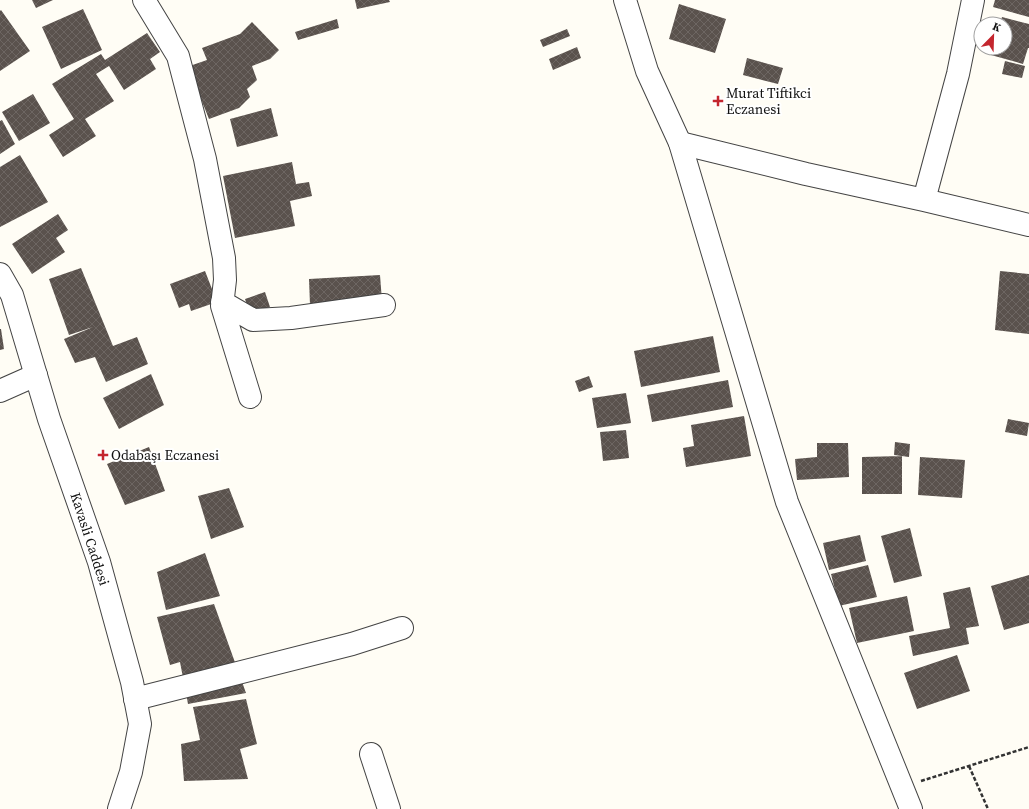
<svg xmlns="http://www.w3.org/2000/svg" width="1029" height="809" font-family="'Source Serif 4',serif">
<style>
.building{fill:url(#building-cross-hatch)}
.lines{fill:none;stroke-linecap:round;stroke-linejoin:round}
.minor-casing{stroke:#444;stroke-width:24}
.tertiary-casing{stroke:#444;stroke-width:24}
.path{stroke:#333;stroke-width:2.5;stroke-dasharray:4 2;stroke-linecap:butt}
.minor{stroke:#fff;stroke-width:22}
.tertiary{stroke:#fff;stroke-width:22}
.poi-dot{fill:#c4262e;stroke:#fff;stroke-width:1.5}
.labels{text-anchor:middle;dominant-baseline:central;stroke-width:4;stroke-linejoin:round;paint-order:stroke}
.poi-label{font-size:14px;fill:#111;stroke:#fff;text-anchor:start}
.street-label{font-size:14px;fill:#111;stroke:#fff}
</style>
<defs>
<pattern id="building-cross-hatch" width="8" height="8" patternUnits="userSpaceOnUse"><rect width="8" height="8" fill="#5a524d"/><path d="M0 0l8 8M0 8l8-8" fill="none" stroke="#6d6662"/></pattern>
</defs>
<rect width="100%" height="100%" fill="#fffdf5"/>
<path class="building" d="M 32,0 L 53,0 L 36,8 Z
M 355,0 L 389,0 L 390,2 L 357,9 Z
M 995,0 L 1029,0 L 1029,17 L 993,7 Z
M 679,4 L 726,19 L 715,53 L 669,39 Z
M 83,9 L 102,50 L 61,69 L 42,27 Z
M 1,10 L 30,51 L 0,71 L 0,11 Z
M 1002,17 L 1029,24 L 1029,48 L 1028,48 L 1023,64 L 991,55 L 993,48 L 1005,48 L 1005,24 L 1000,24 Z
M 337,19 L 339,28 L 298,40 L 295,32 Z
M 252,22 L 279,50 L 270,59 L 252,66 L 257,80 L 247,89 L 250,97 L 239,108 L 209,119 L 201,99 L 194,101 L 181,69 L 207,60 L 202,48 L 240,34 Z
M 567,29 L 570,36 L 543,47 L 540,40 Z
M 147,33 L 160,52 L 150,59 L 156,69 L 124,90 L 109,66 L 96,74 L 114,101 L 85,119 L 96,136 L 63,157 L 49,135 L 74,119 L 52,84 L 101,54 L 105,60 Z
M 577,47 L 581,58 L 553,70 L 549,59 Z
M 747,58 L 783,68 L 778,84 L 743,75 Z
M 1005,61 L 1025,66 L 1022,78 L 1002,74 Z
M 33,94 L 50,123 L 19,141 L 2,112 Z
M 271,108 L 278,136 L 237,147 L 230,119 Z
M 2,120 L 15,144 L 0,154 L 0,121 Z
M 20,155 L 48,202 L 0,227 L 0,167 Z
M 292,162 L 296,184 L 309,182 L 312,196 L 290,201 L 295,226 L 235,238 L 223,176 Z
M 58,214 L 68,230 L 56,238 L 65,252 L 32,274 L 12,244 Z
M 81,268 L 113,346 L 137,337 L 148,364 L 106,382 L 95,357 L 75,363 L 64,339 L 93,327 L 69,335 L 49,279 Z
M 205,271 L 217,302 L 191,311 L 189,304 L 179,308 L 170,284 Z
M 1000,271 L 1029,274 L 1029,334 L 995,330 Z
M 380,275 L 382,301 L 310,305 L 309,279 Z
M 265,292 L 270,307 L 250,314 L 245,299 Z
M 0,329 L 1,329 L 4,349 L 0,350 Z
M 713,336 L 720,372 L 641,387 L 634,351 Z
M 151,374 L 164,405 L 119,429 L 103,398 Z
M 589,376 L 593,387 L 579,392 L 575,381 Z
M 728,380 L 733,407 L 652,422 L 647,395 Z
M 626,393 L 631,423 L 597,428 L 592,398 Z
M 744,416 L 751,456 L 686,467 L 683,448 L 694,446 L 691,425 Z
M 1008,419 L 1029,423 L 1027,436 L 1005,432 Z
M 626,430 L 629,458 L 603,461 L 600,432 Z
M 895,442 L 910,444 L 909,457 L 894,455 Z
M 817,443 L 848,443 L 849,477 L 797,480 L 795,459 L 817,457 Z
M 149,447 L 165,491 L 125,505 L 107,464 Z
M 902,456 L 902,494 L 862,494 L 862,457 Z
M 920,457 L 965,460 L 962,498 L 918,495 Z
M 229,488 L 244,527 L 211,539 L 198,496 Z
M 910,528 L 922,576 L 894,583 L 881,536 Z
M 860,535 L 866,561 L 829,570 L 823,543 Z
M 205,553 L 220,596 L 166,610 L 157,572 Z
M 868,565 L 877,597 L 839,606 L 831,574 Z
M 1029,575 L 1029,623 L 1004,630 L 991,586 Z
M 970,587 L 979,626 L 966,628 L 969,644 L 913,656 L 909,636 L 950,628 L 943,593 Z
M 907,596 L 914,631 L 857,643 L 849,608 Z
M 214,604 L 246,693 L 188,704 L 180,662 L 170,665 L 157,617 Z
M 957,655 L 970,691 L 917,709 L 904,673 Z
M 246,699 L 257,744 L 240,749 L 248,779 L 184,781 L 181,744 L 200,740 L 193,707 Z"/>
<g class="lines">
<defs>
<path id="minor" d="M 144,0 L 178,56 L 205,159 L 224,258 L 225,280 L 222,306 L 250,397
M 680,143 L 806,174 L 924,200 L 1029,225
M 924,200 L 958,74 L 973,0
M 222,302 L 253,320 L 291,318 L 384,305
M 0,391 L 36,375
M 135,699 L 352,644 L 402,628
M 371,754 L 389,809"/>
<path id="tertiary" d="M 625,0 L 647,71 L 680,143 L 787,502 L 911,809
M 0,274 L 12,295 L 49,419 L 99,562 L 132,682 L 140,724 L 131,772 L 119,809"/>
</defs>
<use href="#minor" class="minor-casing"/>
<use href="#tertiary" class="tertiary-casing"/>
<path class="path" d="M 969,766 L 988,809
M 921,781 L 1029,747"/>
<use href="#minor" class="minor"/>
<use href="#tertiary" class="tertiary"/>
</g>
<g class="poi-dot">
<path d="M716 95h4v4h4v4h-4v4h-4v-4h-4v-4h4z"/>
<path d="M101 449h4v4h4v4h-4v4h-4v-4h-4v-4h4z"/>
</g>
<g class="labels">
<g class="poi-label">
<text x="726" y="93">Murat Tiftikci<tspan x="726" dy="16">Eczanesi</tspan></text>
<text x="111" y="455">Odabaşı Eczanesi</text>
</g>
<g class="street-label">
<text transform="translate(90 539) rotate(72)">Kavasli Caddesi</text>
</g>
</g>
<g transform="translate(993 36) rotate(23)"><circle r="19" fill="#ffffff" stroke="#a0a0a0"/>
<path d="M0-3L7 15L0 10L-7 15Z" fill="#c4262e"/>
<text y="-6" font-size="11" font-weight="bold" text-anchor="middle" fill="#111111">K</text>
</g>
</svg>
